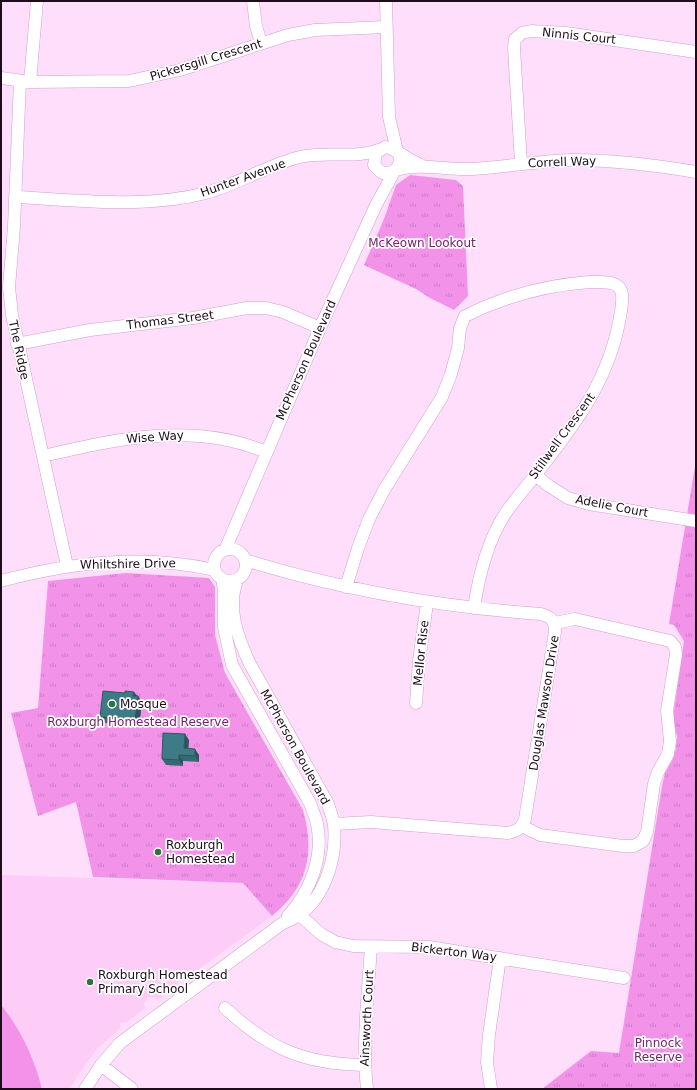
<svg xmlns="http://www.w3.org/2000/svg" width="697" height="1090" font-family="'DejaVu Sans',sans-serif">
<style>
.built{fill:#fdcdf7}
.grass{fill:url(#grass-tufts)}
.garden{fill:#f293e9}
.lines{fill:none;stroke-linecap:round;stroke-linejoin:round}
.minor-casing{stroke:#d29fcc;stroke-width:13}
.minor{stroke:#fff;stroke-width:12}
.wall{fill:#366a73}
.shaded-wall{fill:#2c565e}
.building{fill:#3f7b86;stroke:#2c565e}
.poi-dot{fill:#2b7441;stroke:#fff;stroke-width:1.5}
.labels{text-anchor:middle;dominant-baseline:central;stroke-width:3.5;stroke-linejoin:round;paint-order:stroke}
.street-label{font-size:12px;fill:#1e0b1c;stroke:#fff}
.park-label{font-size:12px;fill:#762071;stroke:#fff}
.poi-label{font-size:12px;fill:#1e0b1c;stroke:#fff;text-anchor:start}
</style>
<defs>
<pattern id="grass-tufts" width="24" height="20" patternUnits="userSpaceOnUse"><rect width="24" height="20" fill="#f293e9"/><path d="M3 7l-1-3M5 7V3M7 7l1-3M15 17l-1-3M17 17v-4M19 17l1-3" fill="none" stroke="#cf7dc7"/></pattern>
</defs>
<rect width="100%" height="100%" fill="#fedefa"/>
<path class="built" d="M 1,875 L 243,883 L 272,916 L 184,980 L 178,982 L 177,985 L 157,1000 L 154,997 L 149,997 L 146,1000 L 144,1004 L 145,1008 L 127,1022 L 120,1023 L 120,1028 L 97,1049 L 79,1074 L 70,1089 L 1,1089 Z"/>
<path class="grass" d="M 410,175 L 456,180 L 463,186 L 468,296 L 454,310 L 430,298 L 416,289 L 364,265 L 384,219 L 396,185 Z
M 696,460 L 696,1089 L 542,1089 L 591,1051 L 619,1053 L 662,786 L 665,773 L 672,761 L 676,749 L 677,737 L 673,717 L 684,641 L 674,625 L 669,624 Z
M 126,573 L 209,578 L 215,587 L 215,635 L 225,673 L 303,810 C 315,853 308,887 272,916 L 243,883 L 93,877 L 76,802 L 38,816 L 11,713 L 38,708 L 48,581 Z"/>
<path class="garden" d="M 1,1005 C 20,1028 35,1060 42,1089 L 1,1089 Z"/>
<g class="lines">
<defs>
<path id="minor" d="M 253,1 L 256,26 L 261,43
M 386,1 L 389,117 L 397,151
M 1,78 L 30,82 L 129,81 L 180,70 L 288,35 L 315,30 L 386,27
M 20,81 L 14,227 L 9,287 L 12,315 L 67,566
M 30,82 L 37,1
M 399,154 L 400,163 L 394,172 L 382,173 L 374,165 L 376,153 L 385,147 C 393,147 410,161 421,165
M 521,163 L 514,48 L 515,39 L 522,33 L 531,31 L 566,33 L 696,52
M 396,170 C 421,163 446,170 472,169 C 505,167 538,161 572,160 C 614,160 655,165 696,172
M 15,197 C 79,200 144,209 206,193 C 239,184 267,165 300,157 C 326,151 354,159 378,150
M 17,344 L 90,330 L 193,318 L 247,308 L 266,308 L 283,312 L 320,328
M 43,456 C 116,439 194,421 266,452
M 535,475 L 549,486 L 568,498 L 589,504 L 696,521
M214 565a16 16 0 1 1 32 0a16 16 0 1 1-32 0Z
M 225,550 L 320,328 L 376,205 L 394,172
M 245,560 C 342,590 441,607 541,614 C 552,617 555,621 555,632 L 525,819 C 522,828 518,831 508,833 L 371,822 L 334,824
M 222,579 L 224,590 L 224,627 L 232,665 L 310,803 C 312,810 316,817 317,824 C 324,857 310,892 288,916
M 1,581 C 72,562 143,554 215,570
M 346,587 L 358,548 L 369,519 L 384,490 L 442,397 L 451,374 L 458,348 L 460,328 L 465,316 C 503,297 547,285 590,282 C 622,281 626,286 620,317 C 609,381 575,424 537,473 C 526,487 515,499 505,514 C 487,542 479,574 474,608
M 416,703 L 419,661 L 427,603
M 522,826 L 540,835 L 623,846 L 634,846 L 643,841 L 647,832 L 654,784 L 658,772 L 668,754 L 670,741 L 667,710 L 676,655 L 675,647 L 670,641 L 575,619 L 555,623
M 294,910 L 321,934 L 335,942 L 353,946 L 429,947 L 624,978
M 225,1008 C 269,1049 304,1064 364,1065
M 101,1065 L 132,1089
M 85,1089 L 101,1065 L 120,1043 L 280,925 C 286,921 293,919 299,915 C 326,896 337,856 334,825 C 333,818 330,811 328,804 L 249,662 C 237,636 227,608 237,580
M 367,1089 C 362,1042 368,994 371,947
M 491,1089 L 487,1062 L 489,1035 L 500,958"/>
</defs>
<use href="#minor" class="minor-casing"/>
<use href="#minor" class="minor"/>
</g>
<path class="wall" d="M 125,693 L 138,696 L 142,702 L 139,726 L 104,723 L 100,717 Z
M 189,740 L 188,748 L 199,755 L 199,762 L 183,761 L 183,766 L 166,765 L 162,759 Z"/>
<path class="shaded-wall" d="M 134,692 L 138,697 L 133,696 Z
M 138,696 L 142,702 L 139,726 L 135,720 Z
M 185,734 L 189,740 L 188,753 L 184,748 Z
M 195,749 L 199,755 L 199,762 L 195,756 Z
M 179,755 L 183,761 L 183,766 L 179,760 Z"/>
<path class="building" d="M 103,691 L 125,693 L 125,691 L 134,692 L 133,696 L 138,696 L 135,720 L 100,717 Z
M 163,733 L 185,734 L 184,748 L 195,749 L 195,756 L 179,755 L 179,760 L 162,759 Z"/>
<g class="poi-dot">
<circle cx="112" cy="704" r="4"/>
<circle cx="158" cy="852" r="4"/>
<circle cx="90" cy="982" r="4"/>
</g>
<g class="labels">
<g class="street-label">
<text transform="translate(579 36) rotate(6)">Ninnis Court</text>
<text transform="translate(206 60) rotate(-17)">Pickersgill Crescent</text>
<text transform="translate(562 162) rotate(-2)">Correll Way</text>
<text transform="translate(243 178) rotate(-20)">Hunter Avenue</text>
<text transform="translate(170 320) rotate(-7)">Thomas Street</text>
<text transform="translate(19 350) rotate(78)">The Ridge</text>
<text transform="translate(306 360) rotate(-66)">McPherson Boulevard</text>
<text transform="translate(562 436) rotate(-54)">Stillwell Crescent</text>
<text transform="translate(155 437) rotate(-4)">Wise Way</text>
<text transform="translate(612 506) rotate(11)">Adelie Court</text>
<text transform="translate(128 564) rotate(-1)">Whiltshire Drive</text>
<text transform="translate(421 653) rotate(-84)">Mellor Rise</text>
<text transform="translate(544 703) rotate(-81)">Douglas Mawson Drive</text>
<text transform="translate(295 747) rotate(61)">McPherson Boulevard</text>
<text transform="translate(454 952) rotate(7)">Bickerton Way</text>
<text transform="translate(367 1018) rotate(-87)">Ainsworth Court</text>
</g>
<g class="park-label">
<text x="422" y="243">McKeown Lookout</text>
<text x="138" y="722">Roxburgh Homestead Reserve</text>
<text x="658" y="1043">Pinnock<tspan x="658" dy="14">Reserve</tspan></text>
</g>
<g class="poi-label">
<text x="120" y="704">Mosque</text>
<text x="166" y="845">Roxburgh<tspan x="166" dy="14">Homestead</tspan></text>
<text x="98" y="975">Roxburgh Homestead<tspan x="98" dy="14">Primary School</tspan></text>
</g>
</g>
<rect width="697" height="1090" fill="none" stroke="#1e0b1c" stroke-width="4"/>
</svg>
